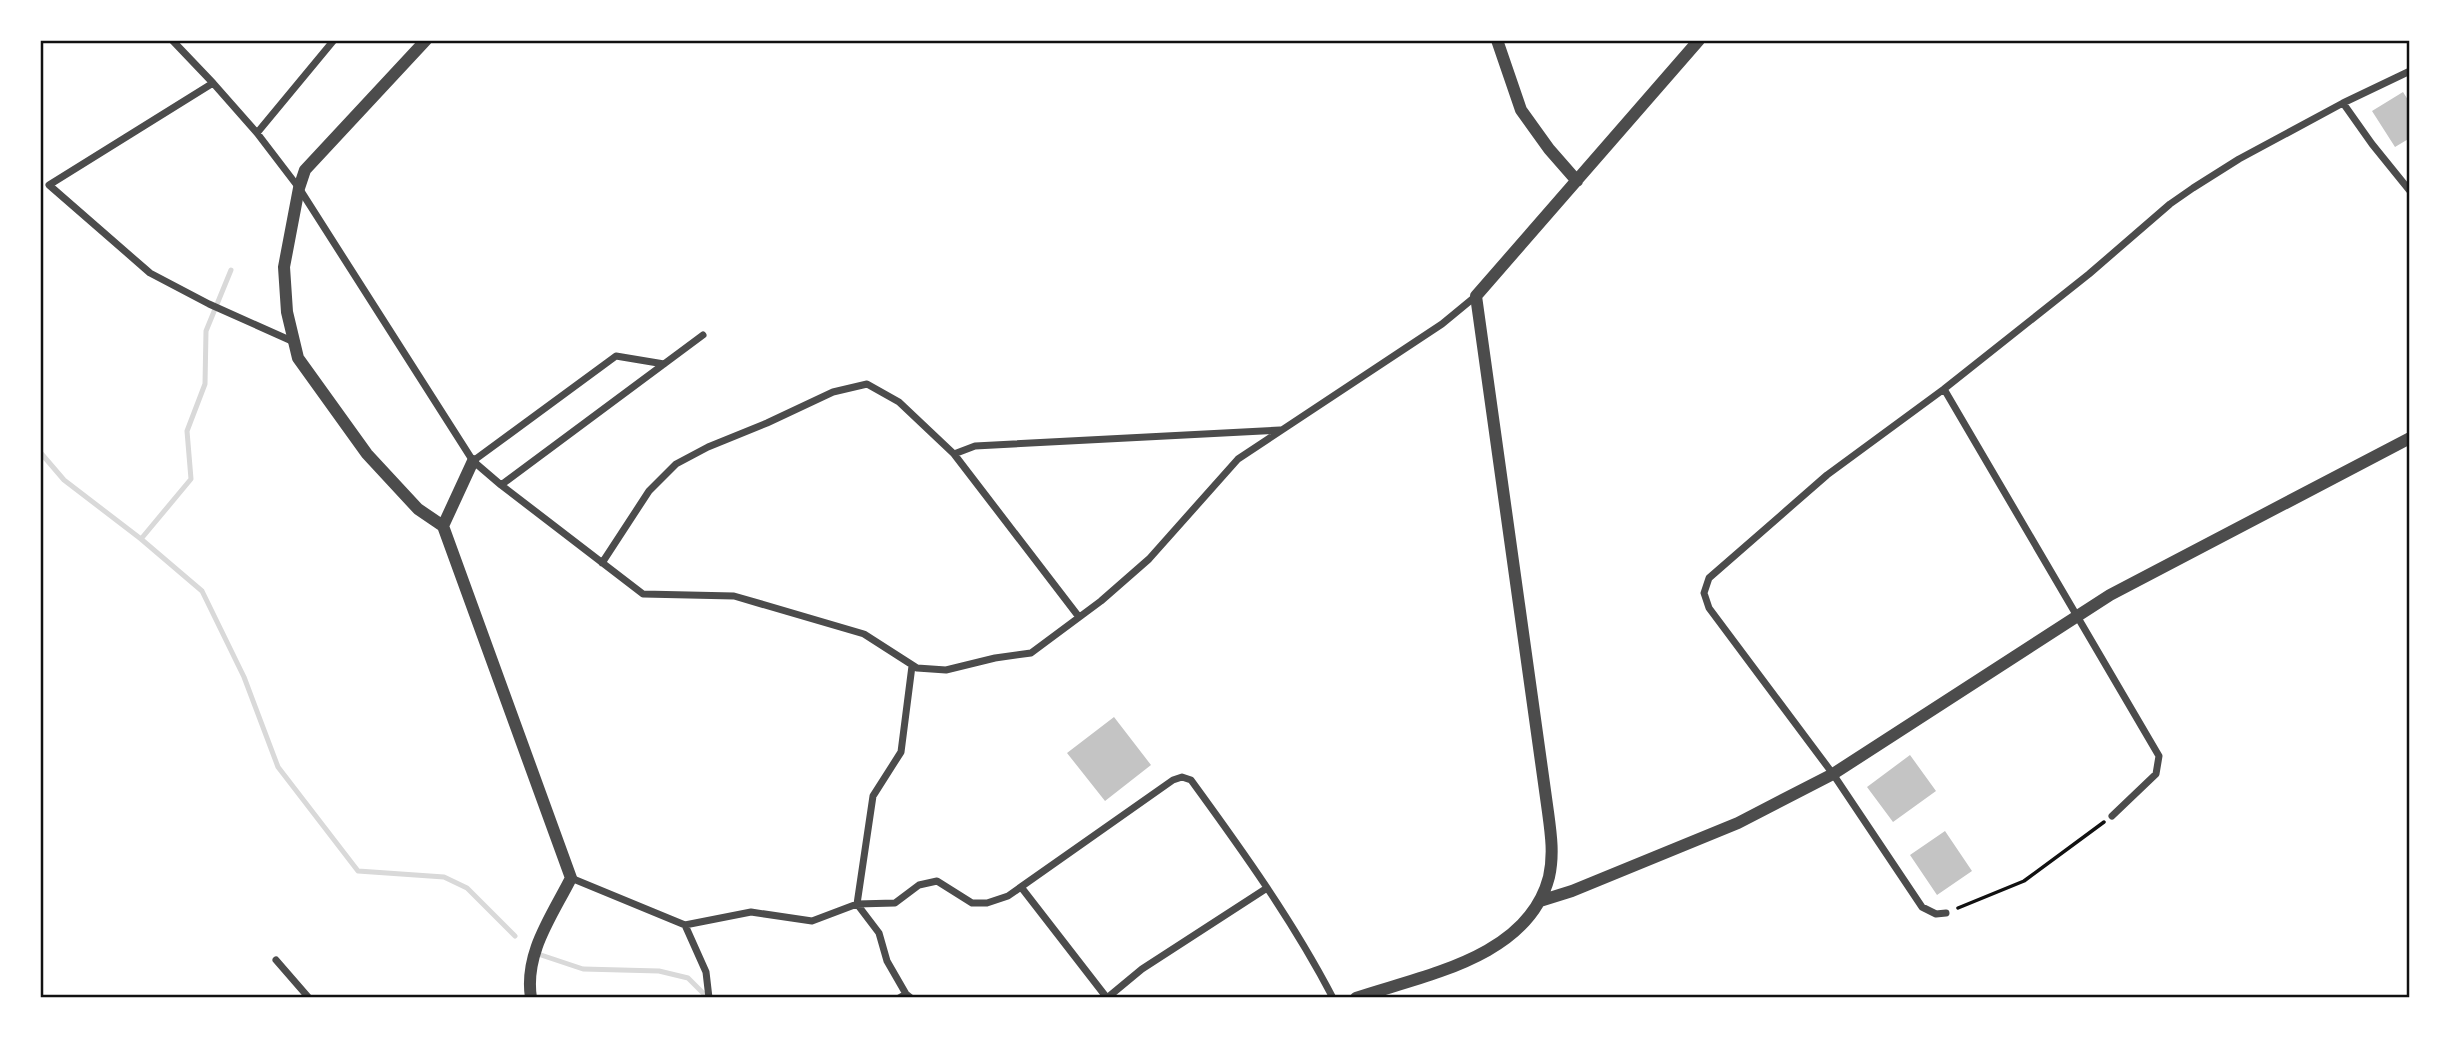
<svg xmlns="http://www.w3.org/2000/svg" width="2450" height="1038" font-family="'Varela Round',sans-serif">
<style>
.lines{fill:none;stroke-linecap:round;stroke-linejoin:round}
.stream{stroke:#d9d9d9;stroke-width:5}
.building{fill:#c4c4c4}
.path{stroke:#111;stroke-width:3.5}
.minor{stroke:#4c4c4c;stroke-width:7}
.tertiary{stroke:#4c4c4c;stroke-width:12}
.neatline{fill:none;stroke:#111;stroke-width:2.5}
</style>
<rect width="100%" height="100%" fill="#fff"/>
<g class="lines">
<path class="stream" d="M 40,452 L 64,480 L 141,539 L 202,591 L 244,677 L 278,767 L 358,871 L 444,877 L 467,888 L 515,936
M 141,539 L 191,479 L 187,431 L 205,384 L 206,331 L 231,270
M 541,955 L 583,969 L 659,971 L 688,978 L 708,998"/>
</g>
<path class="building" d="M 2403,92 L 2410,103 L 2410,138 L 2395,147 L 2372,111 Z
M 1114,717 L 1151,765 L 1105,801 L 1067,753 Z
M 1910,755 L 1936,791 L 1893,822 L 1867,787 Z
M 1945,831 L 1972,871 L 1937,895 L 1910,855 Z"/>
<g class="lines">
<path class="path" d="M 1958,908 L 2024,881 L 2104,822"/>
<path class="minor" d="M 172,40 L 213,83 L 257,133 L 299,188 L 473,461 L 501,485 L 643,594 L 734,596 L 864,634 L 917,668 L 946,670 L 995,658 L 1031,653 L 1101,601 L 1149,559 L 1238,459 L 1442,324 L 1476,296
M 213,83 L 49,185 L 150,273 L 209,304 L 294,342
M 2343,103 L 2372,144 L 2410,191
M 257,133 L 334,40
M 1944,389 L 2159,756 L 2156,774 L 2112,816
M 954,454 L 975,446 L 1280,430
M 473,461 L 616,356 L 664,364
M 501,485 L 703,335
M 602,563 L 649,491 L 676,464 L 708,447 L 767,423 L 833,392 L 867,384 L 899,402 L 954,454 L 1079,617
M 571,878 L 685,925 L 706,972 L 709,998
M 1021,887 L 1107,998
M 1946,913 L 1936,914 L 1922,907 L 1833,774 L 1709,608 L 1704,593 L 1709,578 L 1827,475 L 1944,389 L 2089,274 L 2170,204 L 2193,188 L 2239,159 L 2343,103 L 2410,71
M 685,925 L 751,912 L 812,921 L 857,904 L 895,903 L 919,885 L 937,881 L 972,903 L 987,903 L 1008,896 L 1173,780 L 1182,777 L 1191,780 C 1242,850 1293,921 1333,998
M 276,960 L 309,998
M 906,994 L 887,961 L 879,933 L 857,904 L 873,796 L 901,752 L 912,666
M 899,998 L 906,994 L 911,998
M 1107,998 L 1142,969 L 1267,888"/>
<path class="tertiary" d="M 426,40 L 305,170 L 299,188 L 284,267 L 287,312 L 298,358 L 367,454 L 418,509 L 443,526
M 1497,40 L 1521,110 L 1549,149 L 1577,181
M 473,461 L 443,526 L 571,878 C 552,916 524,953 531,998
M 1540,901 L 1572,891 L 1738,823 L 1833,774 L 2110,595 L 2410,438
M 1356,998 C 1424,975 1528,958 1549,877 C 1554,855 1551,834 1548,812 L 1476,296 L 1699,40"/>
</g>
<rect width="2450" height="1038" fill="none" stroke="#ffffff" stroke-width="84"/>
<rect x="42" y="42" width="2366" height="954" class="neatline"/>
</svg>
